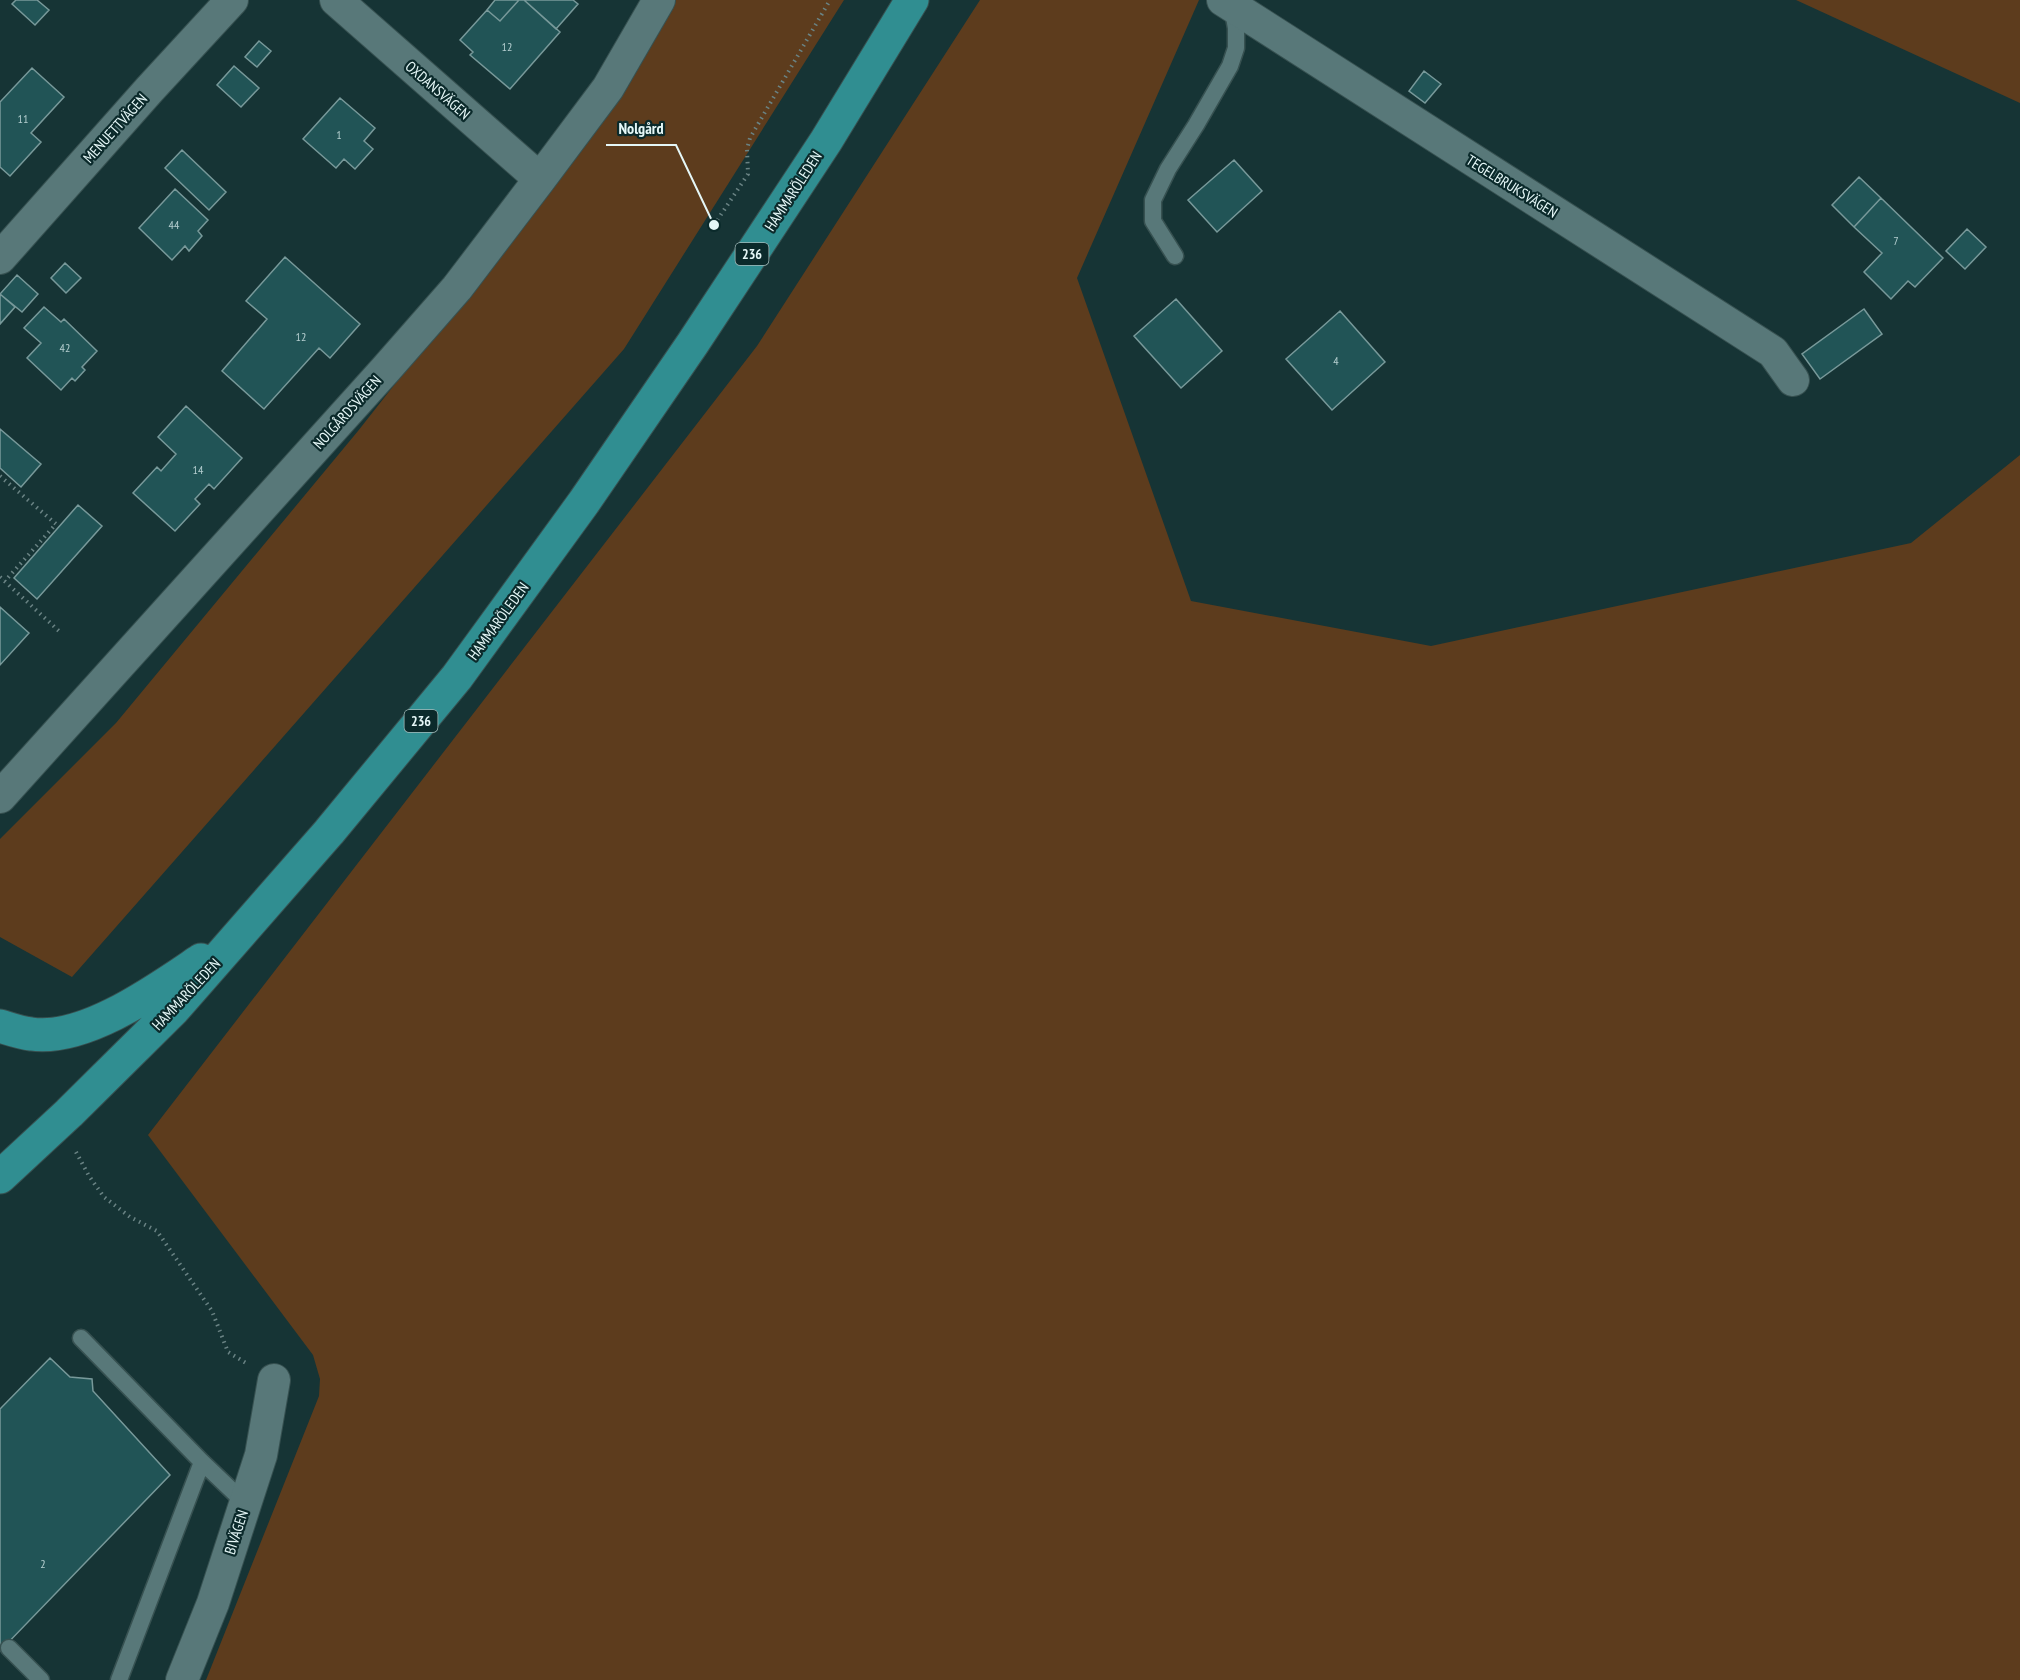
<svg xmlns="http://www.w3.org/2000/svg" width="2020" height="1680" font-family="'PT Sans Narrow',sans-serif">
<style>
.green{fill:#5d3c1d}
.building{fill:#215456;stroke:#78999a;stroke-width:1.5}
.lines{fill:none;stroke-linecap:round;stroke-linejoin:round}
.service-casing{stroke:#375151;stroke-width:19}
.minor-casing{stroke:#375151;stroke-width:34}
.primary-casing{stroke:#375151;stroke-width:35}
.path{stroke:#6a8384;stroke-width:4;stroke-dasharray:1.5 4.5;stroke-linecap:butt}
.service{stroke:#587879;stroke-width:16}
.minor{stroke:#587879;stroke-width:32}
.primary{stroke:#308e91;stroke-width:33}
.labels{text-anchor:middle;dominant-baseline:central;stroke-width:4.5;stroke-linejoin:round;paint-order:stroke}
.number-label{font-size:12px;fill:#b4cecf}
.shield{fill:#0b2a2b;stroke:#a4baba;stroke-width:1.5}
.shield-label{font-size:14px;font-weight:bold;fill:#e5f7f7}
.street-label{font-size:15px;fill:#e5f7f7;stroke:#0b2a2b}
.leader{fill:none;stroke:#e5f7f7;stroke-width:2}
.callout-dot{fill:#e5f7f7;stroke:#0b2a2b;stroke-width:2}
.callout-label{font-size:16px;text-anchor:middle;font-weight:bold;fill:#e5f7f7;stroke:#0b2a2b;stroke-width:4.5;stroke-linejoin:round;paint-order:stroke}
</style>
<rect width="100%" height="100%" fill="#163435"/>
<path class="green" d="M 662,0 L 844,0 L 624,349 L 72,977 L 0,937 L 0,839 L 116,723 L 358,431 L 543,196 Z
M 980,0 L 1199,0 L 1077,278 L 1191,601 L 1431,646 L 1911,543 L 2020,455 L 2020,1680 L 206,1680 L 319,1396 L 320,1379 L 313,1355 L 148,1135 L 757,346 Z
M 1796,0 L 2020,0 L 2020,103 Z"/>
<path class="building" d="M 16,0 L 37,0 L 49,10 L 35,25 L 12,4 Z
M 495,0 L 519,0 L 500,21 L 487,10 Z
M 519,0 L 524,0 L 560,32 L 510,89 L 470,55 L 473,52 L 460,40 L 487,10 L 500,21 Z
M 524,0 L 573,0 L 578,4 L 556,29 Z
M 259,41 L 271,51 L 257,67 L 245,57 Z
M 234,66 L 259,88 L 241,107 L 217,85 Z
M 32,68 L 64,97 L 31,133 L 41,142 L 10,176 L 0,167 L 0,102 Z
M 1424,71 L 1441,84 L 1425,103 L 1409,91 Z
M 340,98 L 375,128 L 364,141 L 373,149 L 355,169 L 344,159 L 336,168 L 303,139 Z
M 182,150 L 226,192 L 209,210 L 165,168 Z
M 1234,160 L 1262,191 L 1217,232 L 1188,200 Z
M 1859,177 L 1881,198 L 1854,227 L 1832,205 Z
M 175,189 L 208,220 L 198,231 L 202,236 L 189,251 L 185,246 L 172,260 L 139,228 Z
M 1881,198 L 1943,258 L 1915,287 L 1908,281 L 1891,299 L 1864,272 L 1882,253 L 1854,227 Z
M 1967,229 L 1986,247 L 1965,269 L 1946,251 Z
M 285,257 L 360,324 L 330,358 L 319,348 L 264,409 L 222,371 L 267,319 L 246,301 Z
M 65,263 L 81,278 L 66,293 L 51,278 Z
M 17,275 L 38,294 L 22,312 L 0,294 Z
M 0,294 L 15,307 L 0,324 Z
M 1176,299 L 1222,351 L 1181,388 L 1134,336 Z
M 44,307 L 61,322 L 64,319 L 97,351 L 82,367 L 85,370 L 75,381 L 72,378 L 61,390 L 27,358 L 41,343 L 24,328 Z
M 1864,309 L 1882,334 L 1820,379 L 1802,354 Z
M 1340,311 L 1385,362 L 1332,410 L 1286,359 Z
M 186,406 L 242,458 L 214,489 L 209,484 L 195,499 L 200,504 L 175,531 L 133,493 L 157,467 L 161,471 L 176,454 L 158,437 Z
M 0,429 L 41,464 L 21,487 L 0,468 Z
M 78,505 L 102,526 L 37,599 L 14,578 Z
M 0,607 L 29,633 L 0,665 Z
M 50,1358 L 70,1377 L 92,1379 L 93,1391 L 170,1475 L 0,1651 L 0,1409 Z"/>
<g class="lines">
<defs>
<path id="service" d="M 1175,256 L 1153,221 L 1153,200 L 1168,169 L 1196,125 L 1230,66 L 1236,48 L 1236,28 L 1232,6
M 81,1338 L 202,1462 L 245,1503
M 9,1648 L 41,1680
M 119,1680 L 202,1462"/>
<path id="minor" d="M 336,0 L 540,179
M 1223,0 L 1773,352 L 1793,380
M 0,258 L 149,90 L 232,0
M 0,797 L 386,369 L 457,288 L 540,179 L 608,88 L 659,0
M 182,1680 L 213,1603 L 261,1455 L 274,1380"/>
<path id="primary" d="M 0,1026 C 10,1029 21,1033 31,1034 C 85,1042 158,989 201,960
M 0,1177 L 69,1113 L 174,1009 L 329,832 L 457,677 L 584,502 L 693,343 L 826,141 L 912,0"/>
</defs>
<use href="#service" class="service-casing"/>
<use href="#minor" class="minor-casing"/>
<use href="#primary" class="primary-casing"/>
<path class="path" d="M 714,225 L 748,174 L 747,149 L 750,138 L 830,0
M 0,476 L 56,524 L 5,581
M 0,577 L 59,631
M 76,1152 L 89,1176 L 104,1197 L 130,1217 L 157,1231 L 212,1311 L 228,1352 L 246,1363"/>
<use href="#service" class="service"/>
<use href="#minor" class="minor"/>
<use href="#primary" class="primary"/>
</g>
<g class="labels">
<g class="number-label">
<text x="507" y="46">12</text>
<text x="23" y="118">11</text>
<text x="339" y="134">1</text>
<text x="174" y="224">44</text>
<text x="1896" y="240">7</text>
<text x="301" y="336">12</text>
<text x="65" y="347">42</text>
<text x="1336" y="360">4</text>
<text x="198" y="469">14</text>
<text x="43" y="1563">2</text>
</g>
<g class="shield">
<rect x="735.5" y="243" width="33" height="22" rx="4.5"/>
<rect x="404.5" y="710" width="33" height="22" rx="4.5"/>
</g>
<g class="shield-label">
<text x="752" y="254">236</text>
<text x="421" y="721">236</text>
</g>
<g class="street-label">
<text transform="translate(438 90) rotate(41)">OXDANSVÄGEN</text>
<text transform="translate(115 128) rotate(-48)">MENUETTVÄGEN</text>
<text transform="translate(1512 186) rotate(32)">TEGELBRUKSVÄGEN</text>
<text transform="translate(793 191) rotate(-57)">HAMMARÖLEDEN</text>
<text transform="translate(347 412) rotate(-48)">NOLGÅRDSVÄGEN</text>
<text transform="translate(498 621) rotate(-54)">HAMMARÖLEDEN</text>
<text transform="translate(186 994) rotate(-47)">HAMMARÖLEDEN</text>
<text transform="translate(236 1532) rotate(-72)">BIVÄGEN</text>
</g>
</g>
<path class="leader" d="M714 225L676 145H606"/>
<circle class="callout-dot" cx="714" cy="225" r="6"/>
<g class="callout-label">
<text x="641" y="134">Nolgård</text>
</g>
</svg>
